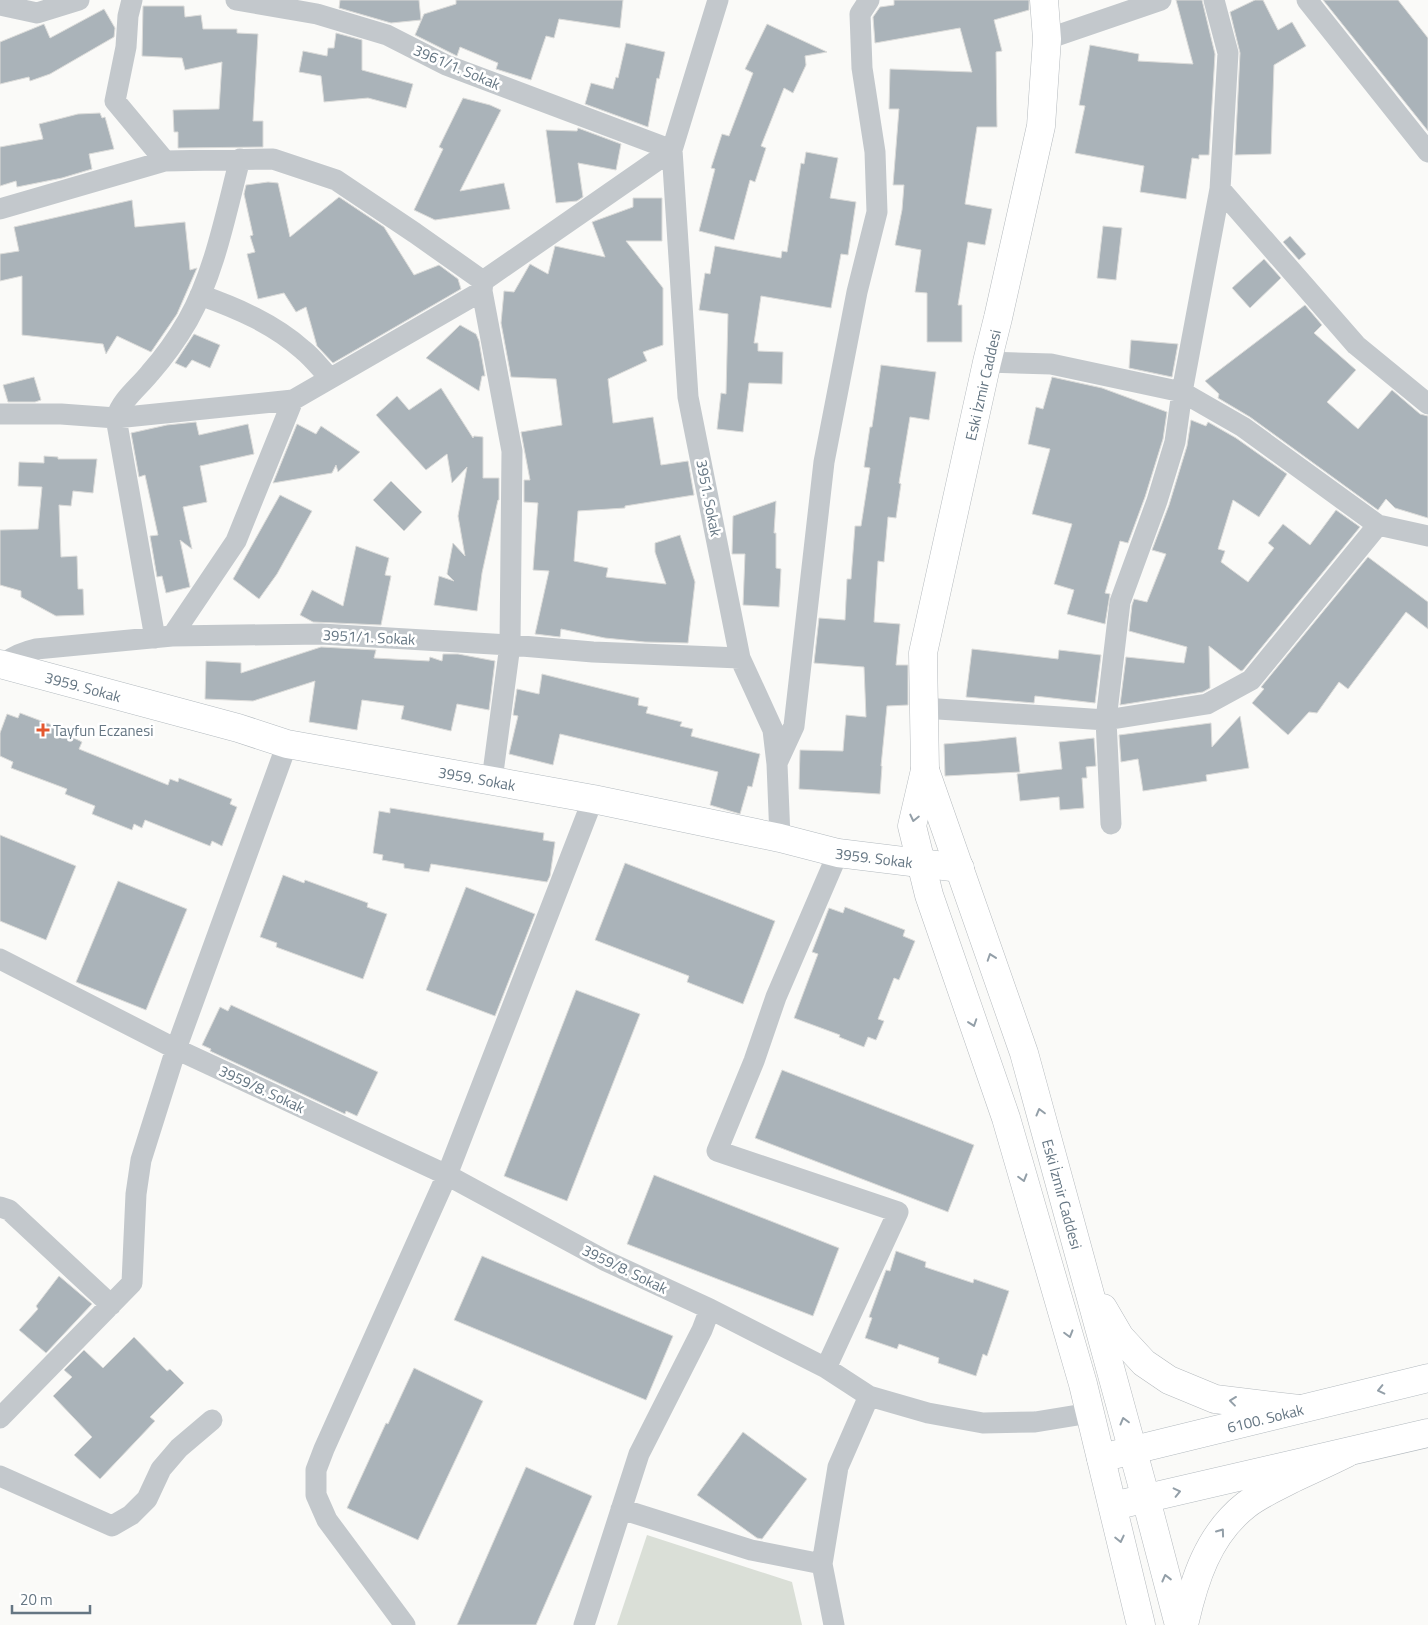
<svg xmlns="http://www.w3.org/2000/svg" width="1428" height="1625" font-family="'Titillium Web',sans-serif">
<style>
.green{fill:#dadfd7}
.building{fill:#aab3b9;stroke:#dcdcda}
.lines{fill:none;stroke-linecap:round;stroke-linejoin:round}
.secondary-casing{stroke:#b3babf;stroke-width:29}
.primary-casing{stroke:#b5babe;stroke-width:29}
.street{stroke:#c3c8cc;stroke-width:21}
.secondary{stroke:#fff;stroke-width:28}
.primary{stroke:#fff;stroke-width:28}
.oneway{stroke:#939fa8}
.poi-dot{fill:#e4572e;stroke:#fff;stroke-width:2}
.labels{text-anchor:middle;dominant-baseline:central;stroke-width:5;stroke-linejoin:round;paint-order:stroke}
.street-label{font-size:15px;fill:#657683;stroke:#fff}
.poi-label{font-size:15px;fill:#657683;stroke:#fff;text-anchor:start}
</style>
<rect width="100%" height="100%" fill="#fafaf8"/>
<path class="green" d="M 647,1535 L 792,1582 L 802,1625 L 617,1625 Z"/>
<path class="building" d="M 340,0 L 419,0 L 421,20 L 391,23 L 339,8 Z
M 456,0 L 623,0 L 620,28 L 559,19 L 554,38 L 546,36 L 531,80 L 496,69 L 498,63 L 460,47 L 457,56 L 415,35 L 424,14 L 456,4 Z
M 894,0 L 1029,0 L 1029,10 L 994,20 L 1002,51 L 996,52 L 997,127 L 977,127 L 965,204 L 992,209 L 985,245 L 968,242 L 958,305 L 962,305 L 962,342 L 927,342 L 927,293 L 915,292 L 921,250 L 895,245 L 902,210 L 904,185 L 893,185 L 899,109 L 889,109 L 890,69 L 972,72 L 960,28 L 875,43 L 873,17 L 880,7 L 894,5 Z
M 1176,0 L 1202,0 L 1215,54 L 1209,155 L 1199,155 L 1199,159 L 1192,158 L 1186,199 L 1140,192 L 1144,166 L 1075,153 L 1085,106 L 1079,105 L 1090,45 L 1139,54 L 1138,61 L 1193,64 Z
M 1255,0 L 1263,0 L 1278,30 L 1292,22 L 1306,46 L 1274,65 L 1271,154 L 1235,155 L 1240,53 L 1230,12 Z
M 1323,0 L 1398,0 L 1428,38 L 1428,131 Z
M 143,6 L 184,6 L 185,17 L 201,15 L 203,29 L 237,29 L 237,33 L 258,34 L 253,121 L 263,121 L 263,147 L 178,148 L 178,132 L 174,132 L 173,110 L 219,109 L 222,62 L 185,70 L 182,58 L 142,56 Z
M 104,9 L 115,28 L 114,37 L 50,74 L 30,81 L 29,77 L 0,84 L 0,42 L 44,24 L 50,38 Z
M 767,24 L 827,52 L 805,56 L 806,65 L 793,93 L 784,88 L 761,146 L 766,148 L 755,182 L 750,180 L 734,240 L 699,231 L 715,169 L 711,168 L 722,134 L 729,136 L 753,73 L 745,69 Z
M 336,33 L 362,40 L 362,70 L 413,84 L 406,108 L 368,98 L 324,102 L 321,76 L 299,72 L 303,51 L 327,56 L 328,48 L 334,48 Z
M 626,43 L 665,52 L 659,79 L 657,78 L 648,127 L 585,104 L 591,83 L 613,89 L 616,77 L 618,78 Z
M 463,98 L 490,105 L 501,110 L 460,191 L 504,183 L 510,209 L 435,220 L 414,210 L 443,149 L 439,147 Z
M 100,113 L 102,118 L 105,117 L 114,149 L 89,154 L 92,169 L 62,178 L 17,187 L 16,181 L 0,186 L 0,147 L 43,139 L 39,124 L 78,114 Z
M 578,128 L 621,144 L 616,170 L 578,163 L 583,197 L 577,201 L 556,203 L 546,130 L 577,131 Z
M 806,152 L 838,158 L 830,198 L 856,202 L 848,255 L 841,254 L 831,308 L 761,296 L 754,343 L 758,343 L 758,351 L 783,352 L 782,384 L 749,383 L 743,432 L 717,429 L 721,393 L 726,394 L 728,314 L 699,310 L 705,273 L 710,274 L 715,246 L 781,258 L 782,251 L 787,252 L 801,163 L 804,164 Z
M 268,182 L 278,183 L 290,237 L 339,197 L 384,227 L 414,275 L 439,265 L 458,279 L 461,289 L 333,363 L 317,346 L 306,307 L 296,312 L 284,293 L 258,299 L 247,254 L 255,252 L 250,236 L 253,235 L 244,194 L 246,185 Z
M 633,198 L 662,198 L 662,241 L 626,241 L 663,288 L 663,345 L 643,352 L 647,361 L 608,379 L 613,423 L 653,417 L 661,465 L 688,461 L 694,495 L 625,506 L 625,508 L 578,511 L 574,561 L 608,568 L 606,577 L 666,584 L 655,552 L 655,543 L 680,535 L 695,582 L 688,643 L 645,642 L 605,638 L 561,629 L 560,637 L 535,634 L 549,571 L 533,570 L 538,503 L 524,502 L 524,480 L 530,480 L 521,432 L 562,425 L 556,379 L 511,377 L 501,323 L 504,291 L 514,292 L 530,264 L 548,274 L 555,246 L 605,257 L 592,222 L 633,207 Z
M 132,200 L 135,227 L 185,222 L 190,270 L 197,268 L 177,314 L 151,352 L 117,336 L 106,354 L 103,344 L 22,335 L 22,276 L 0,281 L 0,254 L 19,251 L 14,227 Z
M 1103,226 L 1122,228 L 1116,280 L 1097,278 Z
M 1290,236 L 1306,254 L 1299,260 L 1283,242 Z
M 1264,259 L 1281,278 L 1250,308 L 1232,288 Z
M 1305,305 L 1322,325 L 1314,333 L 1356,370 L 1327,402 L 1358,429 L 1392,390 L 1420,414 L 1428,416 L 1428,518 L 1395,508 L 1386,499 L 1378,510 L 1250,417 L 1218,398 L 1219,394 L 1205,381 Z
M 460,325 L 476,334 L 479,341 L 485,376 L 482,376 L 479,391 L 426,358 Z
M 194,334 L 220,345 L 210,368 L 192,360 L 186,368 L 175,363 Z
M 1131,340 L 1178,344 L 1172,377 L 1129,368 Z
M 881,365 L 936,372 L 929,420 L 910,417 L 899,483 L 901,484 L 896,518 L 888,517 L 884,562 L 878,561 L 874,622 L 900,624 L 896,665 L 908,665 L 908,705 L 887,706 L 881,766 L 882,766 L 880,794 L 799,789 L 800,750 L 843,751 L 846,715 L 866,717 L 864,667 L 814,663 L 819,618 L 845,620 L 847,579 L 851,579 L 855,526 L 861,526 L 870,468 L 864,467 L 870,427 L 872,427 Z
M 34,377 L 41,400 L 35,402 L 8,402 L 3,385 Z
M 1052,377 L 1102,388 L 1167,412 L 1163,439 L 1145,497 L 1128,543 L 1120,541 L 1105,593 L 1110,594 L 1105,624 L 1067,614 L 1074,590 L 1054,584 L 1072,524 L 1032,514 L 1050,449 L 1028,444 L 1036,407 L 1043,409 Z
M 441,388 L 473,438 L 474,436 L 483,437 L 483,478 L 499,478 L 499,500 L 498,500 L 482,573 L 477,611 L 434,605 L 439,576 L 454,581 L 447,574 L 453,543 L 465,556 L 458,516 L 467,467 L 452,483 L 447,454 L 426,470 L 376,415 L 397,396 L 409,410 Z
M 1191,420 L 1206,426 L 1208,422 L 1236,438 L 1287,474 L 1259,517 L 1233,500 L 1218,549 L 1225,551 L 1221,562 L 1248,582 L 1274,548 L 1268,543 L 1283,524 L 1310,545 L 1336,510 L 1360,527 L 1243,670 L 1241,671 L 1209,646 L 1210,688 L 1203,692 L 1120,705 L 1126,657 L 1184,663 L 1187,647 L 1129,631 L 1132,605 L 1134,599 L 1147,602 L 1166,554 L 1152,550 L 1169,505 L 1187,446 Z
M 196,422 L 199,435 L 248,424 L 254,454 L 200,466 L 207,502 L 183,507 L 192,549 L 180,540 L 190,587 L 166,593 L 162,576 L 157,577 L 150,536 L 158,535 L 145,475 L 139,477 L 131,433 L 167,425 Z
M 297,424 L 316,434 L 321,426 L 360,452 L 338,472 L 336,465 L 332,473 L 273,483 Z
M 44,456 L 58,457 L 58,459 L 97,459 L 93,493 L 73,491 L 71,506 L 59,505 L 61,557 L 77,556 L 78,589 L 83,589 L 84,615 L 56,616 L 21,597 L 21,591 L 0,585 L 0,530 L 38,529 L 42,487 L 18,486 L 19,462 L 44,463 Z
M 391,481 L 422,512 L 404,531 L 373,500 Z
M 280,495 L 312,511 L 277,574 L 259,599 L 233,579 Z
M 776,501 L 774,533 L 776,533 L 776,568 L 781,569 L 779,607 L 743,605 L 745,554 L 732,554 L 733,516 Z
M 356,546 L 389,558 L 385,575 L 391,576 L 381,625 L 313,622 L 300,615 L 312,590 L 343,606 Z
M 1368,557 L 1428,602 L 1428,629 L 1406,612 L 1348,689 L 1339,682 L 1317,713 L 1309,712 L 1288,735 L 1252,703 L 1264,689 L 1261,687 Z
M 321,647 L 376,650 L 374,658 L 429,661 L 430,657 L 442,661 L 443,654 L 458,654 L 495,661 L 489,710 L 457,704 L 451,731 L 401,719 L 404,706 L 362,700 L 357,730 L 309,722 L 315,681 L 253,701 L 205,699 L 206,661 L 241,663 L 241,673 Z
M 972,649 L 1058,659 L 1059,650 L 1101,655 L 1095,703 L 1035,696 L 1034,703 L 966,697 Z
M 542,674 L 639,698 L 638,705 L 648,707 L 646,713 L 682,722 L 680,726 L 693,729 L 691,736 L 760,754 L 752,787 L 748,786 L 740,814 L 710,805 L 718,772 L 560,734 L 553,765 L 509,754 L 518,716 L 513,715 L 517,689 L 539,694 Z
M 20,713 L 76,734 L 74,738 L 82,742 L 79,749 L 168,785 L 170,779 L 178,782 L 179,778 L 232,799 L 230,804 L 237,807 L 222,846 L 212,841 L 210,846 L 145,820 L 142,828 L 134,824 L 132,830 L 92,814 L 95,806 L 65,794 L 67,789 L 11,768 L 13,762 L 0,756 L 0,733 L 7,714 L 18,718 Z
M 1240,716 L 1249,768 L 1206,775 L 1207,781 L 1143,791 L 1138,759 L 1121,762 L 1119,735 L 1211,723 L 1212,747 Z
M 1016,737 L 1020,772 L 945,776 L 944,744 L 980,741 Z
M 1094,738 L 1096,766 L 1086,767 L 1087,778 L 1082,778 L 1084,808 L 1060,810 L 1059,797 L 1020,801 L 1017,774 L 1062,769 L 1059,742 Z
M 390,808 L 544,833 L 543,840 L 555,842 L 550,876 L 547,882 L 431,864 L 429,872 L 404,868 L 404,864 L 382,860 L 383,855 L 373,853 L 379,811 L 390,813 Z
M 0,835 L 76,866 L 46,940 L 0,921 Z
M 625,863 L 775,921 L 743,1004 L 687,982 L 689,976 L 595,940 Z
M 283,875 L 304,883 L 305,880 L 368,903 L 367,907 L 387,914 L 363,979 L 276,947 L 277,943 L 260,937 Z
M 118,881 L 187,909 L 146,1010 L 76,982 Z
M 466,887 L 535,914 L 495,1016 L 426,990 Z
M 845,907 L 905,930 L 903,936 L 915,941 L 899,980 L 894,978 L 878,1019 L 884,1021 L 876,1040 L 868,1037 L 864,1047 L 839,1037 L 840,1035 L 794,1018 L 818,954 L 812,952 L 829,908 L 843,913 Z
M 576,990 L 640,1014 L 567,1201 L 504,1176 Z
M 231,1005 L 378,1072 L 357,1116 L 346,1111 L 345,1114 L 210,1051 L 211,1049 L 202,1045 L 220,1007 L 228,1011 Z
M 782,1070 L 974,1145 L 948,1212 L 755,1138 Z
M 654,1175 L 839,1248 L 813,1316 L 627,1244 Z
M 896,1251 L 926,1262 L 925,1267 L 973,1283 L 974,1279 L 1009,1291 L 987,1356 L 983,1354 L 976,1376 L 938,1363 L 939,1358 L 899,1344 L 897,1349 L 865,1338 L 872,1318 L 869,1317 L 886,1270 L 890,1271 Z
M 482,1256 L 673,1336 L 646,1400 L 454,1320 Z
M 59,1276 L 92,1304 L 46,1353 L 19,1330 L 38,1309 L 36,1306 Z
M 134,1337 L 167,1371 L 170,1369 L 184,1383 L 150,1417 L 155,1421 L 100,1479 L 74,1455 L 92,1437 L 53,1396 L 72,1377 L 64,1370 L 84,1350 L 103,1368 Z
M 414,1368 L 483,1401 L 418,1540 L 347,1508 L 386,1423 L 388,1424 Z
M 743,1432 L 807,1479 L 762,1539 L 757,1538 L 697,1495 Z
M 526,1467 L 592,1496 L 536,1625 L 457,1625 Z"/>
<g class="lines">
<defs>
<g id="secondary">
<path id="s1" d="M 0,664 L 238,728 L 287,744 L 593,799 L 780,838 L 838,853 L 960,868"/>
<path id="s2" d="M 1101,1458 L 1428,1378"/>
<path d="M 1113,1506 L 1428,1433"/>
</g>
<g id="primary">
<path d="M 1044,0 L 1047,39 L 1041,126 L 998,318 L 987,362 L 923,653 L 925,770 L 912,826 L 929,895 L 1006,1118 L 1083,1384 L 1141,1625"/>
<path id="s3" d="M 925,770 L 1024,1053 L 1146,1499 L 1179,1625"/>
<path d="M 1103,1308 L 1120,1337 L 1144,1363 L 1169,1380 L 1215,1399 L 1299,1409"/>
<path d="M 1184,1625 C 1194,1580 1208,1535 1246,1505 C 1260,1494 1277,1487 1292,1479 C 1311,1470 1329,1462 1347,1453"/>
</g>
</defs>
<use href="#secondary" class="secondary-casing"/>
<use href="#primary" class="primary-casing"/>
<path class="street" d="M 132,0 L 128,16 L 126,47 L 115,101 L 165,161
M 236,0 L 317,14 L 387,35 L 446,65 L 672,150 L 688,397 L 740,658 L 773,730 L 777,764 L 780,838
M 1307,0 L 1428,152
M 0,5 L 37,13 L 79,0
M 1047,39 L 1161,0
M 1220,189 L 1356,345 L 1428,404
M 0,209 L 165,161 L 273,159 L 336,180 L 415,233 L 483,281
M 482,291 L 512,451 L 510,645 L 492,780
M 200,295 C 237,308 274,324 303,350 C 313,358 321,369 330,378
M 987,362 L 1051,364 L 1182,392 L 1243,427 L 1378,525
M 0,414 L 61,414 L 116,418 L 293,400 L 482,291 L 483,281 L 672,150 L 718,0
M 172,636 L 236,541 L 293,400
M 155,638 L 116,418 C 122,399 138,388 150,373 C 165,356 177,339 188,320 C 215,272 226,212 240,159
M 2,665 C 13,656 23,652 36,649 L 172,636 L 321,634 L 510,645 L 593,652 L 740,658
M 923,708 L 1106,720 L 1207,704 L 1251,680 L 1378,525 L 1428,536
M 777,763 L 794,726 L 824,462 L 857,292 L 877,212 L 875,152 L 862,68 L 860,14 L 869,0
M 1111,824 L 1106,720 L 1120,602 L 1157,501 L 1175,442 L 1182,392 L 1220,189 L 1228,53 L 1214,0
M 0,959 L 176,1049 L 447,1175 L 606,1261 L 710,1309 L 826,1368 L 869,1396 L 928,1413 L 983,1423 L 1035,1422 L 1090,1413
M 0,1207 L 9,1210 L 111,1305
M 826,1368 L 898,1212 L 717,1151 L 754,1061 L 776,997 L 838,853
M 0,1418 L 132,1283 L 136,1194 L 141,1160 L 176,1049 L 287,744
M 0,1476 L 112,1526 L 131,1515 L 147,1499 L 161,1469 L 179,1448 L 212,1420
M 621,1509 L 751,1550 L 822,1564
M 405,1625 L 327,1520 L 316,1495 L 316,1470 L 324,1449 L 447,1175 L 593,799
M 584,1625 L 639,1454 L 702,1330 L 710,1309
M 834,1625 L 822,1564 L 838,1467 L 869,1396"/>
<use href="#secondary" class="secondary"/>
<use href="#primary" class="primary"/>
</g>
<defs><path id="oneway-chevron" d="M-2-3.5L2.5 0L-2 3.5" fill="none" stroke-width="1.6" stroke-linecap="round" stroke-linejoin="round" transform="scale(1.25)"/></defs>
<g class="oneway">
<use href="#oneway-chevron" transform="translate(914 818) rotate(103)"/>
<use href="#oneway-chevron" transform="translate(991 957) rotate(-109)"/>
<use href="#oneway-chevron" transform="translate(973 1023) rotate(71)"/>
<use href="#oneway-chevron" transform="translate(1040 1112) rotate(-105)"/>
<use href="#oneway-chevron" transform="translate(1023 1178) rotate(74)"/>
<use href="#oneway-chevron" transform="translate(1069 1334) rotate(74)"/>
<use href="#oneway-chevron" transform="translate(1381 1390) rotate(167)"/>
<use href="#oneway-chevron" transform="translate(1233 1401) rotate(-173)"/>
<use href="#oneway-chevron" transform="translate(1124 1421) rotate(-105)"/>
<use href="#oneway-chevron" transform="translate(1177 1492) rotate(-13)"/>
<use href="#oneway-chevron" transform="translate(1221 1532) rotate(-54)"/>
<use href="#oneway-chevron" transform="translate(1120 1539) rotate(77)"/>
<use href="#oneway-chevron" transform="translate(1166 1578) rotate(-104)"/>
</g>
<path class="poi-dot" d="M40.5 722.5h5v5h5v5h-5v5h-5v-5h-5v-5h5z"/>
<g class="labels">
<g class="street-label">
<text transform="translate(457 67) rotate(23)">3961/1. Sokak</text>
<text transform="translate(983 385) rotate(-77)">Eski İzmir Caddesi</text>
<text transform="translate(709 498) rotate(79)">3951. Sokak</text>
<text transform="translate(369 637) rotate(3)">3951/1. Sokak</text>
<text stroke="none"><textPath href="#s1" startOffset="86">3959. Sokak</textPath></text>
<text stroke="none"><textPath href="#s1" startOffset="491">3959. Sokak</textPath></text>
<text stroke="none"><textPath href="#s1" startOffset="896">3959. Sokak</textPath></text>
<text transform="translate(262 1089) rotate(25)">3959/8. Sokak</text>
<text stroke="none"><textPath href="#s3" startOffset="446">Eski İzmir Caddesi</textPath></text>
<text transform="translate(625 1269) rotate(26)">3959/8. Sokak</text>
<text stroke="none"><textPath href="#s2" startOffset="169">6100. Sokak</textPath></text>
</g>
<g class="poi-label">
<text x="53" y="730">Tayfun Eczanesi</text>
</g>
</g>
<path d="M12 1605v8h78v-8" fill="none" stroke="#657683" stroke-width="2.5"/>
<text x="20" y="1605" font-size="15" fill="#657683" stroke="#ffffff" stroke-width="4" paint-order="stroke">20 m</text>
</svg>
